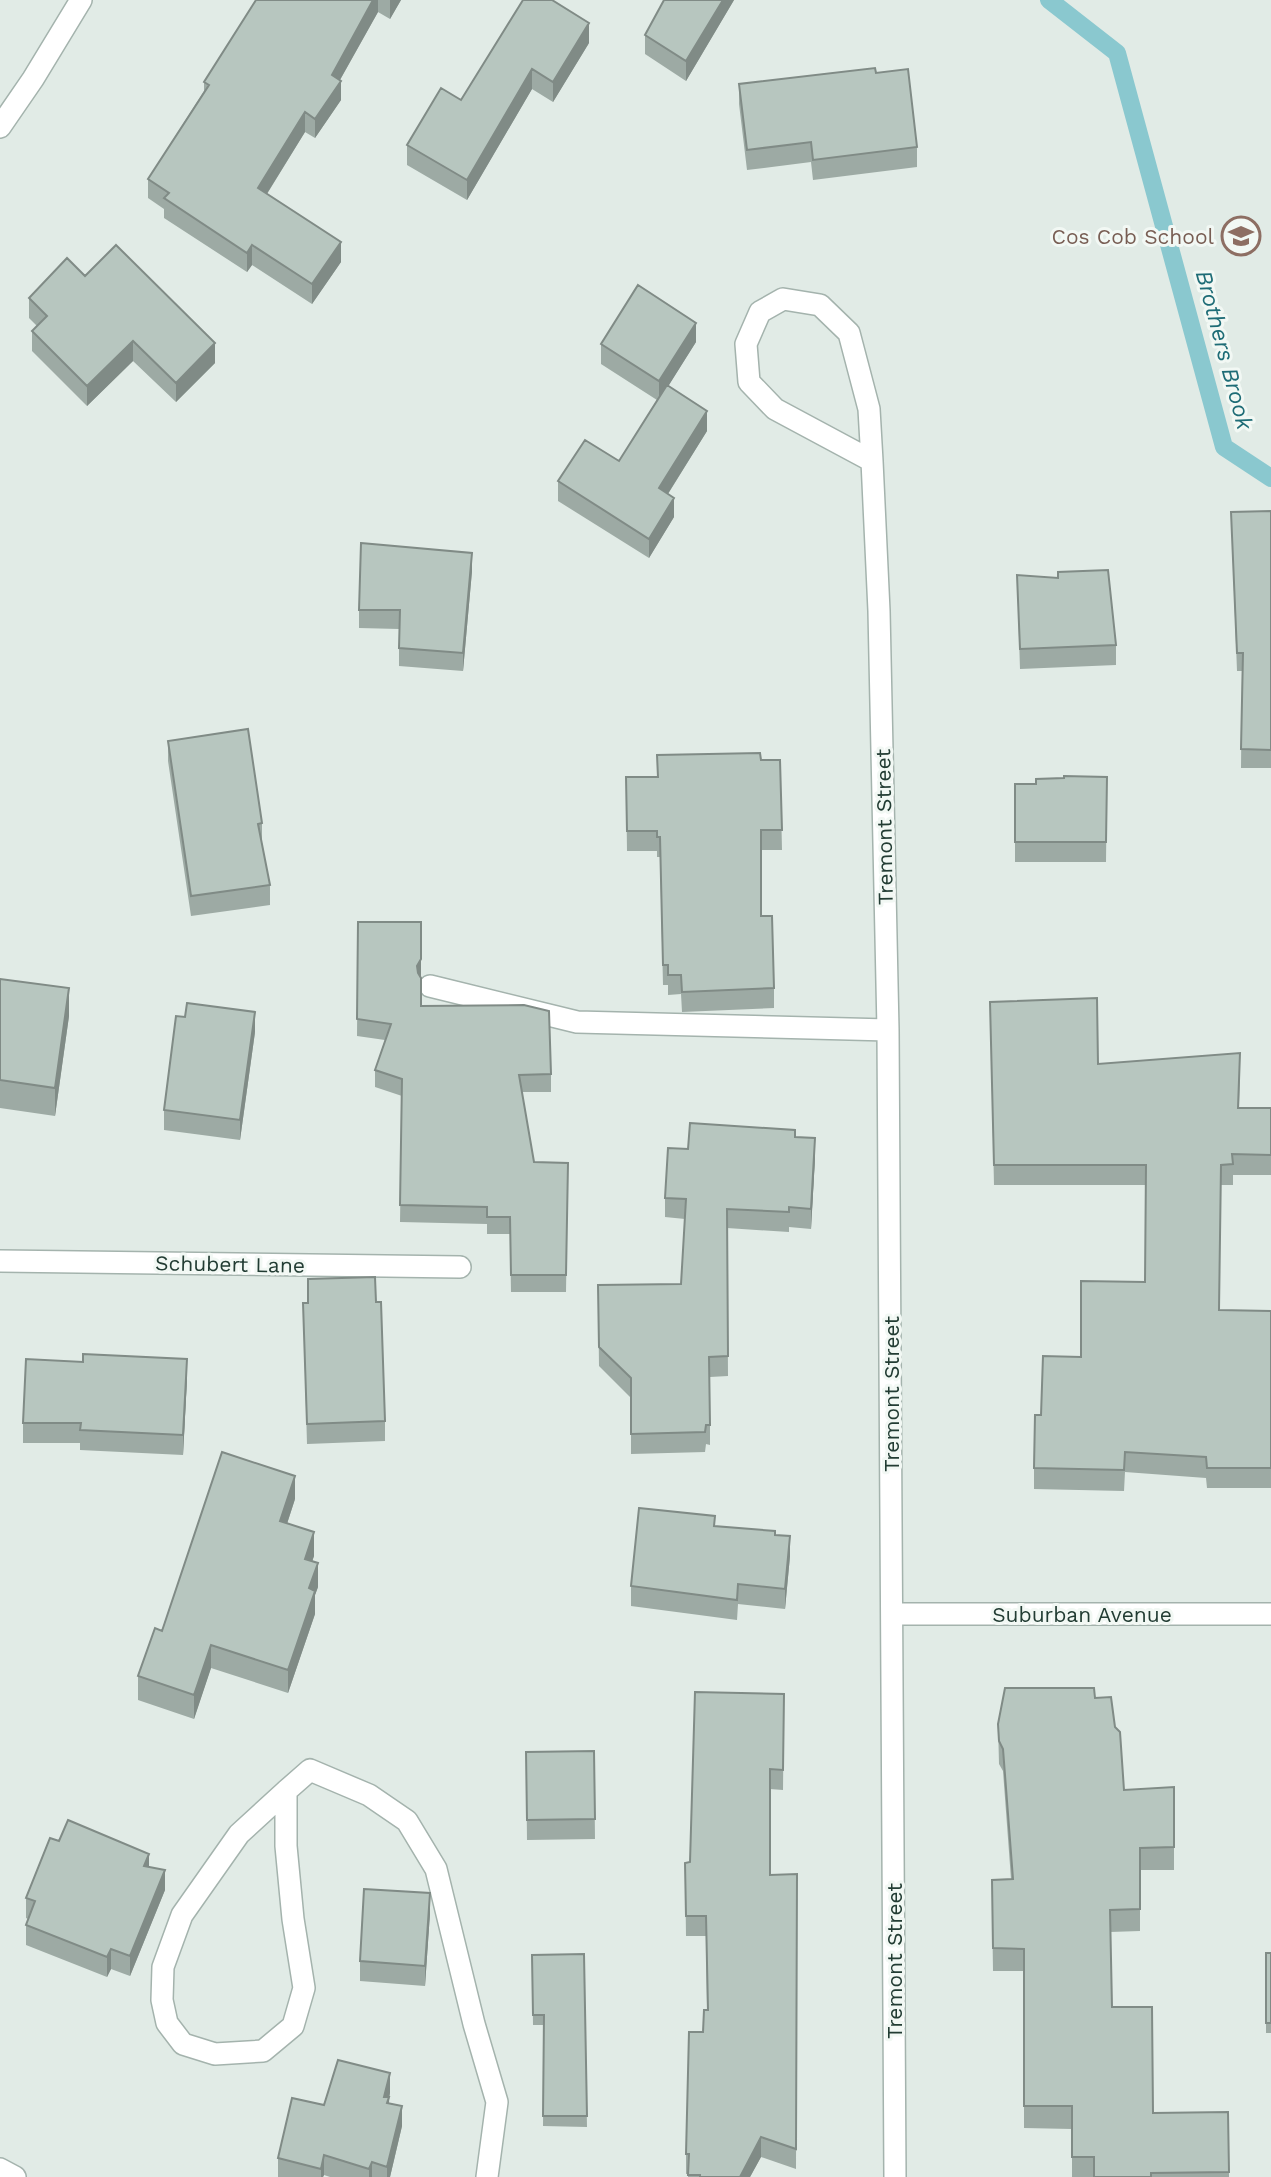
<svg xmlns="http://www.w3.org/2000/svg" width="1271" height="2177" font-family="'Work Sans',sans-serif">
<style>
.lines{fill:none;stroke-linecap:round;stroke-linejoin:round}
.stream{stroke:#8ac8cf;stroke-width:18}
.minor-casing{stroke:#a4b3ad;stroke-width:24}
.minor{stroke:#fff;stroke-width:21}
.wall{fill:#9daaa4}
.shaded-wall{fill:#808b86}
.building{fill:#b7c6bf;stroke:#808b86;stroke-width:2}
.labels{text-anchor:middle;dominant-baseline:central;stroke-width:6;stroke-linejoin:round;paint-order:stroke}
.education-label{font-size:21px;fill:#785e54;stroke:#f2f8f4;text-anchor:end}
.street-label{font-size:21px;fill:#223c33;stroke:#f2f8f4}
.water-label{font-size:23px;font-style:italic;fill:#1e6c76;stroke:#f2f8f4}
</style>
<rect width="100%" height="100%" fill="#e1ebe6"/>
<g class="lines">
<path class="stream" d="M 1049,0 L 1117,53 L 1224,447 L 1271,478"/>
<defs>
<path id="minor" d="M 0,127 L 33,79 L 81,0
M 872,461 L 775,409 L 749,382 L 746,344 L 760,312 L 783,299 L 820,305 L 849,333 L 869,409 L 872,461 L 879,611 L 888,1030 L 895,2177
M 430,986 L 577,1022 L 888,1030
M 0,1261 L 460,1267
M 893,1614 L 1271,1614
M 286,1791 L 286,1846 L 293,1919 L 304,1988 L 293,2026 L 263,2051 L 215,2054 L 183,2044 L 167,2023 L 162,2000 L 163,1967 L 182,1915 L 239,1834 L 286,1791 L 310,1770 L 369,1795 L 407,1821 L 436,1869 L 474,2024 L 497,2102 L 487,2177
M 0,2169 L 15,2177"/>
</defs>
<use href="#minor" class="minor-casing"/>
<use href="#minor" class="minor"/>
</g>
<path class="wall" d="M 256,0 L 401,0 L 390,19 L 378,12 L 340,80 L 341,100 L 315,138 L 305,132 L 267,194 L 341,262 L 312,304 L 252,265 L 247,272 L 164,218 L 164,209 L 148,198 L 148,179 L 204,91 L 204,82 Z
M 664,0 L 734,0 L 686,81 L 645,54 L 645,35 Z
M 589,43 L 553,102 L 532,89 L 467,200 L 407,165 L 407,145 L 461,100 Z
M 876,73 L 917,147 L 917,167 L 813,180 L 811,162 L 747,170 L 739,104 L 739,84 Z
M 85,276 L 215,363 L 176,402 L 133,361 L 87,406 L 32,351 L 32,331 L 37,326 L 29,318 L 29,298 Z
M 696,342 L 668,386 L 707,431 L 668,494 L 674,517 L 649,558 L 558,501 L 558,481 L 619,461 L 657,400 L 601,364 L 601,344 Z
M 1271,511 L 1271,768 L 1241,768 L 1242,671 L 1237,671 L 1231,512 Z
M 472,571 L 463,671 L 399,666 L 399,629 L 359,628 L 359,610 Z
M 1017,575 L 1116,645 L 1116,665 L 1020,669 Z
M 168,741 L 262,823 L 262,843 L 270,885 L 270,905 L 191,916 L 168,761 Z
M 657,755 L 761,760 L 780,760 L 782,850 L 761,850 L 761,916 L 774,988 L 774,1008 L 682,1012 L 681,994 L 668,995 L 668,985 L 663,985 L 660,857 L 657,857 L 657,851 L 627,851 L 626,777 L 657,777 Z
M 1107,777 L 1106,862 L 1015,862 L 1015,784 L 1036,784 L 1064,778 Z
M 358,922 L 421,977 L 421,1006 L 551,1074 L 551,1092 L 522,1092 L 534,1162 L 568,1163 L 566,1292 L 511,1292 L 510,1234 L 487,1234 L 487,1224 L 400,1222 L 402,1096 L 375,1087 L 375,1070 L 385,1040 L 357,1036 Z
M 0,979 L 69,1016 L 55,1116 L 0,1108 Z
M 990,1002 L 1098,1064 L 1240,1074 L 1239,1108 L 1271,1108 L 1271,1175 L 1233,1175 L 1233,1185 L 1221,1185 L 1219,1310 L 1271,1311 L 1271,1488 L 1207,1488 L 1206,1478 L 1125,1472 L 1124,1491 L 1034,1489 L 1034,1468 L 1041,1415 L 1081,1357 L 1145,1282 L 1146,1185 L 994,1185 Z
M 255,1032 L 240,1140 L 164,1130 L 164,1110 Z
M 795,1137 L 815,1158 L 811,1229 L 789,1227 L 789,1232 L 727,1228 L 728,1376 L 710,1377 L 710,1445 L 706,1444 L 705,1452 L 631,1454 L 631,1398 L 599,1366 L 598,1285 L 681,1284 L 685,1219 L 665,1217 L 665,1198 L 688,1149 Z
M 376,1302 L 385,1421 L 385,1441 L 307,1444 L 303,1303 Z
M 187,1379 L 183,1455 L 80,1450 L 80,1443 L 23,1443 L 23,1423 Z
M 295,1499 L 287,1524 L 314,1556 L 312,1561 L 318,1587 L 315,1595 L 315,1614 L 288,1693 L 211,1668 L 194,1719 L 138,1700 L 138,1676 L 162,1631 Z
M 715,1526 L 775,1535 L 790,1556 L 785,1609 L 738,1604 L 737,1620 L 631,1606 L 631,1586 Z
M 784,1694 L 783,1790 L 770,1789 L 770,1875 L 797,1874 L 796,2169 L 761,2157 L 750,2177 L 688,2177 L 688,2174 L 686,2174 L 686,2154 L 707,2010 L 706,1936 L 686,1936 L 685,1863 L 690,1862 Z
M 1095,1698 L 1124,1790 L 1174,1787 L 1174,1870 L 1140,1870 L 1140,1931 L 1110,1932 L 1112,2007 L 1153,2113 L 1229,2172 L 1229,2177 L 1072,2177 L 1072,2129 L 1024,2128 L 1024,1971 L 993,1971 L 992,1902 L 1011,1879 L 1003,1771 L 999,1764 L 998,1724 Z
M 594,1751 L 595,1839 L 527,1840 L 526,1752 Z
M 149,1867 L 165,1890 L 130,1976 L 111,1969 L 107,1977 L 26,1945 L 26,1925 L 28,1919 L 26,1918 L 26,1898 Z
M 430,1913 L 425,1986 L 360,1981 L 360,1961 Z
M 1266,1953 L 1271,1953 L 1271,2033 L 1266,2033 Z
M 584,1954 L 587,2127 L 543,2126 L 544,2025 L 533,2025 L 532,1955 Z
M 390,2093 L 389,2103 L 402,2126 L 390,2177 L 330,2177 L 324,2175 L 323,2177 L 278,2177 L 278,2158 L 324,2105 Z"/>
<path class="shaded-wall" d="M 373,0 L 378,0 L 378,12 L 332,94 L 341,81 L 341,100 L 315,138 L 315,119 L 332,75 Z
M 390,0 L 401,0 L 390,19 Z
M 723,0 L 734,0 L 686,81 L 686,61 Z
M 589,23 L 589,43 L 553,102 L 553,82 Z
M 532,69 L 532,89 L 467,200 L 467,180 Z
M 305,112 L 305,132 L 258,208 L 258,188 Z
M 341,242 L 341,262 L 312,304 L 312,284 Z
M 252,245 L 252,265 L 247,272 L 247,253 Z
M 696,323 L 696,342 L 659,401 L 659,381 Z
M 133,341 L 133,361 L 87,406 L 87,386 Z
M 215,343 L 215,363 L 176,402 L 176,383 Z
M 707,411 L 707,431 L 659,508 L 659,488 Z
M 674,498 L 674,517 L 649,558 L 649,539 Z
M 472,553 L 472,571 L 463,671 L 463,653 Z
M 421,959 L 421,977 L 417,984 L 417,966 Z
M 69,988 L 69,1016 L 55,1116 L 55,1088 Z
M 255,1012 L 255,1032 L 240,1140 L 240,1120 Z
M 815,1138 L 815,1158 L 811,1229 L 811,1209 Z
M 187,1359 L 187,1379 L 183,1455 L 183,1435 Z
M 295,1476 L 295,1499 L 280,1545 L 280,1521 Z
M 314,1532 L 314,1556 L 305,1583 L 305,1559 Z
M 790,1536 L 790,1556 L 785,1609 L 785,1589 Z
M 318,1563 L 318,1587 L 315,1595 L 315,1614 L 288,1693 L 288,1670 L 309,1588 Z
M 211,1645 L 211,1668 L 194,1719 L 194,1695 Z
M 149,1854 L 149,1873 L 144,1866 Z
M 165,1870 L 165,1890 L 130,1976 L 130,1956 Z
M 430,1893 L 430,1913 L 425,1986 L 425,1966 Z
M 111,1949 L 111,1969 L 107,1977 L 107,1957 Z
M 390,2073 L 390,2093 L 388,2100 L 389,2097 L 389,2117 L 384,2097 Z
M 402,2106 L 402,2126 L 390,2177 L 387,2177 L 387,2167 Z
M 761,2137 L 761,2157 L 750,2177 L 740,2177 Z
M 324,2155 L 324,2175 L 323,2177 L 321,2177 L 321,2169 Z
M 372,2162 L 372,2177 L 369,2177 L 369,2169 Z"/>
<path class="building" d="M 256,0 L 373,0 L 332,75 L 341,81 L 315,119 L 305,112 L 258,188 L 341,242 L 312,284 L 252,245 L 247,253 L 164,198 L 169,193 L 148,179 L 209,85 L 204,82 Z
M 523,0 L 552,0 L 589,23 L 553,82 L 532,69 L 467,180 L 407,145 L 441,88 L 461,100 Z
M 664,0 L 723,0 L 686,61 L 645,35 Z
M 875,68 L 876,73 L 908,69 L 917,147 L 813,160 L 811,142 L 747,150 L 739,84 Z
M 116,245 L 215,343 L 176,383 L 133,341 L 87,386 L 32,331 L 47,316 L 29,298 L 67,258 L 85,276 Z
M 638,285 L 696,323 L 659,381 L 601,344 Z
M 667,385 L 707,411 L 659,488 L 674,498 L 649,539 L 558,481 L 585,440 L 619,461 Z
M 1271,511 L 1271,750 L 1241,749 L 1243,653 L 1237,653 L 1231,512 Z
M 361,543 L 472,553 L 463,653 L 399,648 L 400,610 L 359,610 Z
M 1108,570 L 1116,645 L 1020,649 L 1017,575 L 1058,578 L 1058,572 Z
M 248,729 L 262,823 L 258,824 L 270,885 L 191,896 L 168,741 Z
M 760,753 L 761,760 L 780,760 L 782,830 L 761,830 L 761,916 L 772,916 L 774,988 L 682,992 L 681,975 L 668,975 L 668,965 L 663,965 L 660,837 L 657,837 L 657,831 L 627,831 L 626,777 L 658,777 L 657,755 Z
M 1064,776 L 1107,777 L 1106,842 L 1015,842 L 1015,784 L 1036,784 L 1036,779 L 1064,778 Z
M 358,922 L 421,922 L 421,959 L 417,966 L 418,973 L 421,978 L 421,1006 L 524,1005 L 549,1011 L 551,1074 L 519,1075 L 534,1162 L 568,1163 L 566,1275 L 511,1275 L 510,1217 L 487,1217 L 487,1207 L 400,1205 L 402,1079 L 375,1070 L 391,1024 L 357,1019 Z
M 0,979 L 69,988 L 55,1088 L 0,1080 Z
M 1097,998 L 1098,1064 L 1240,1053 L 1238,1108 L 1271,1108 L 1271,1155 L 1232,1154 L 1233,1164 L 1221,1165 L 1219,1310 L 1271,1311 L 1271,1468 L 1207,1468 L 1206,1457 L 1125,1452 L 1124,1470 L 1034,1468 L 1035,1415 L 1041,1415 L 1043,1356 L 1081,1357 L 1081,1281 L 1145,1282 L 1146,1165 L 994,1165 L 990,1002 Z
M 187,1003 L 255,1012 L 240,1120 L 164,1110 L 176,1016 L 185,1017 Z
M 690,1123 L 795,1130 L 795,1137 L 815,1138 L 811,1209 L 789,1207 L 789,1212 L 727,1209 L 728,1356 L 709,1357 L 710,1425 L 706,1425 L 705,1432 L 631,1434 L 631,1378 L 599,1347 L 598,1285 L 681,1284 L 686,1199 L 665,1198 L 668,1148 L 688,1149 Z
M 375,1277 L 376,1302 L 381,1302 L 385,1421 L 307,1424 L 303,1303 L 308,1303 L 308,1279 Z
M 83,1354 L 187,1359 L 183,1435 L 80,1430 L 81,1423 L 23,1423 L 26,1359 L 83,1362 Z
M 222,1452 L 295,1476 L 280,1521 L 314,1532 L 305,1559 L 318,1563 L 309,1588 L 315,1591 L 288,1670 L 211,1645 L 194,1695 L 138,1676 L 155,1628 L 162,1631 Z
M 639,1508 L 715,1516 L 714,1526 L 775,1531 L 775,1535 L 790,1536 L 785,1589 L 738,1584 L 737,1600 L 631,1586 Z
M 1005,1688 L 1094,1688 L 1095,1698 L 1111,1697 L 1115,1727 L 1120,1732 L 1124,1790 L 1174,1787 L 1174,1847 L 1140,1848 L 1140,1909 L 1110,1910 L 1112,2007 L 1152,2007 L 1153,2113 L 1228,2112 L 1229,2172 L 1151,2173 L 1151,2177 L 1094,2177 L 1094,2157 L 1072,2157 L 1072,2106 L 1024,2106 L 1024,1949 L 993,1948 L 992,1880 L 1013,1879 L 1003,1749 L 999,1741 L 998,1724 Z
M 695,1692 L 784,1694 L 783,1770 L 770,1769 L 770,1875 L 797,1874 L 796,2149 L 761,2137 L 740,2177 L 700,2177 L 700,2175 L 688,2175 L 689,2154 L 686,2154 L 689,2032 L 703,2032 L 704,2010 L 708,2010 L 706,1916 L 686,1916 L 685,1863 L 690,1862 Z
M 594,1751 L 595,1819 L 527,1820 L 526,1752 Z
M 68,1820 L 149,1854 L 144,1866 L 165,1870 L 130,1956 L 111,1949 L 107,1957 L 26,1925 L 35,1901 L 26,1898 L 50,1838 L 59,1841 Z
M 364,1889 L 430,1893 L 425,1966 L 360,1961 Z
M 1266,1953 L 1271,1953 L 1271,2023 L 1266,2023 Z
M 584,1954 L 587,2116 L 543,2116 L 544,2015 L 533,2015 L 532,1955 Z
M 338,2060 L 390,2073 L 384,2097 L 389,2097 L 387,2103 L 402,2106 L 387,2167 L 372,2162 L 369,2169 L 324,2155 L 321,2169 L 278,2158 L 292,2098 L 324,2105 Z"/>
<defs>
<symbol id="school-ring" viewBox="-11 -11 22 22"><circle r="9.5" fill="#f2f8f4" stroke="#8d6e63" stroke-width="1.5"/><path d="M0-5L7-2L0 1L-7-2ZM-4 1L0 2.5L4 1V4Q0 6-4 4Z" fill="#8d6e63"/></symbol>
</defs>
<g fill-rule="evenodd">
<use href="#school-ring" x="1219" y="214" width="44" height="44"/>
</g>
<g class="labels">
<g class="education-label">
<text x="1214" y="236">Cos Cob School</text>
</g>
<g class="street-label">
<text transform="translate(884 827) rotate(-91)">Tremont Street</text>
<text transform="translate(230 1264) rotate(1)">Schubert Lane</text>
<text transform="translate(891 1394) rotate(-90)">Tremont Street</text>
<text x="1082" y="1614">Suburban Avenue</text>
<text transform="translate(894 1961) rotate(-90)">Tremont Street</text>
</g>
<g class="water-label">
<text transform="translate(1224 350) rotate(75)">Brothers Brook</text>
</g>
</g>
</svg>
